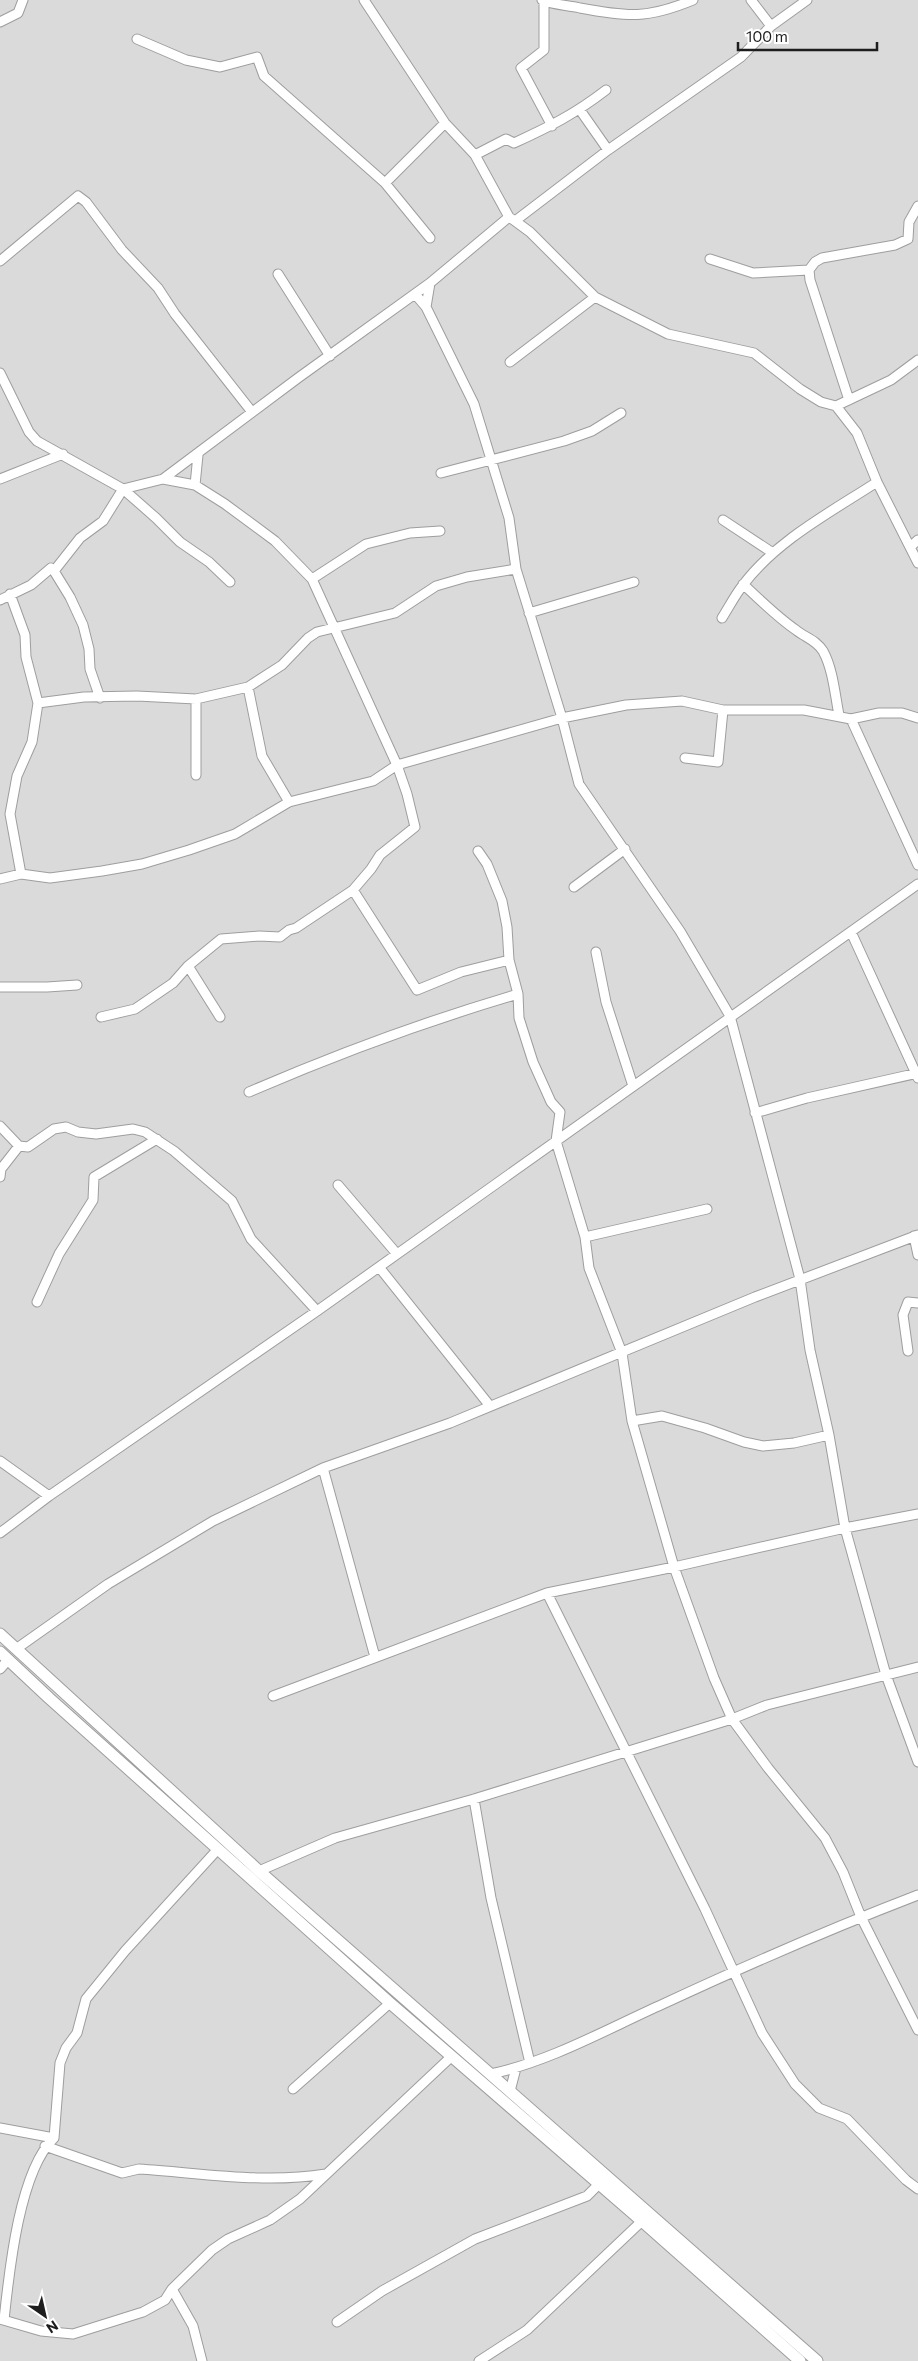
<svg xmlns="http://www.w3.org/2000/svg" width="918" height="2361" font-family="Commissioner,sans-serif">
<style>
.residential{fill:#dbdada}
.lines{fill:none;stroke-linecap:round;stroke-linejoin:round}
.minor-casing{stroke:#9e9e9e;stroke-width:11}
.tertiary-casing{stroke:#9e9e9e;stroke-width:13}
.minor{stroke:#fff;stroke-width:9}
.tertiary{stroke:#fff;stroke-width:11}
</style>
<rect width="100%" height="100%" fill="#ede9e4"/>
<path class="residential" d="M 0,0 L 918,0 L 918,2361 L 0,2361 Z"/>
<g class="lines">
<defs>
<path id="minor" d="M 364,0 L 445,123 L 475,155 L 509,217
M 542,0 C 553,5 567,5 580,8 C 628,17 647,19 693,0
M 751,0 L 771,26
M 544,1 L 544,50 L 521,68 L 552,126
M 0,22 L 18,13 L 23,0
M 137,39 L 186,60 L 220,67 L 257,57 L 264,76 L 385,183 L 445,123
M 580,110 L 608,150
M 475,155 L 506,139 L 514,143 C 549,127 575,114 606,90
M 385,183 L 430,238
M 515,221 L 530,232 L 595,297 L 668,334 L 754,353 L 800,389 L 821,402 L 836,406 L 857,433 L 877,482 L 918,563
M 710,259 L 753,273 L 809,270
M 0,261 L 78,196 L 86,202 L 122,250 L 158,288 L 175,314 L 252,412
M 278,274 L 330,356
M 415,294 L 426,307 L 474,404 L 509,518 L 516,569 L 562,718 L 579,784 L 680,931 L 730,1016 L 800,1279 L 810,1350 L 829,1435 L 845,1528 L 886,1675 L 918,1762
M 426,307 L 430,283
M 510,362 L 595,297
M 0,373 L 29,432 L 37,441 L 123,489 L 156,518 L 180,542 L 209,562 L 230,582
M 849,400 L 810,280 L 809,270 L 815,262 L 822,258 L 895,245 L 908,239 L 909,222 L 918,206
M 836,406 L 891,380 L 918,360
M 441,473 L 564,441 L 592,431 L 621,413
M 0,479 L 63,454
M 195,485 L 198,455
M 723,520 L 773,553
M 910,547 L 918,540
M 54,571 L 70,597 L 83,625 L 89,649 L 90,669 L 100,698
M 312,579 L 366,544 L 410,533 L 440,531
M 743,584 C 760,600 777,617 796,630 C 806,638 816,640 823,651 C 833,669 835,695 839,715
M 10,594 L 25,635 L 26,657 L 38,703 L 32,742 L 17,776 L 10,814 L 21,874
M 0,600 L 31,585 L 51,568 L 54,571 L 80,538 L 103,521 L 123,489 L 163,479 L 298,378 L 430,283 L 509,217 L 515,221 L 608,150 L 741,57 L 771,26 L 807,0
M 529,613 L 634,582
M 722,618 C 729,607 735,595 743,585 C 777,540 831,512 877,482
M 248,687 L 262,756 L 289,802
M 38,703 L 84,697 L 137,696 L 196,699 L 248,687 L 282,665 L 308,638 L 317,632 L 395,613 L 436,586 L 467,577 L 516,569
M 851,719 L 918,865
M 685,758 L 718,762 L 723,710
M 196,775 L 196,699
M 478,851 L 487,864 L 502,901 L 507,927 L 509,960 L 518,994 L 519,1018 L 533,1062 L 551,1102 L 560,1112 L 556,1141 L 585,1237 L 589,1268 L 622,1353 L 632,1421 L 674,1567 L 714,1678 L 732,1719 L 768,1768 L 825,1838 L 843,1872 L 861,1917 L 918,2030
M 0,879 L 21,874 L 50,878 L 102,871 L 142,864 L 189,850 L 235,834 L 289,802 L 373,781 L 397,765 L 562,718 L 626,705 L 682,701 L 723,710 L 804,710 L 851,719 L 879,713 L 902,713 L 918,718
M 574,887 L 625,849
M 353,890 L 417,990 L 461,972 L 509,960
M 851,932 L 918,1078
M 596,952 L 606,1002 L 633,1086
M 188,966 L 220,1017
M 0,987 L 47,987 L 77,985
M 101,1017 L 135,1009 L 173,983 L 188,966 L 221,939 L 259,936 L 280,937 L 289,930 L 296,928 L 353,890 L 371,869 L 380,855 L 415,827 L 407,794 L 397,765 L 312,579 L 275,541 L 225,504 L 195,485 L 163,479
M 249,1092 C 337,1054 426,1021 518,994
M 755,1113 L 807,1098 L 918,1073
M 0,1126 L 19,1146 L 28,1147 L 54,1129 L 66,1127 L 78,1132 L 96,1134 L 133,1129 L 145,1132 L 174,1151 L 232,1201 L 251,1239 L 317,1311
M 0,1177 L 1,1169 L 19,1146
M 338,1185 L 397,1254
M 914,1236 L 918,1255
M 585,1237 L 707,1209
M 379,1267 L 490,1406
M 37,1302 L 59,1254 L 93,1200 L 94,1177 L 157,1139
M 908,1351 L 903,1315 L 908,1302 L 918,1303
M 632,1421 L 662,1416 L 705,1428 L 744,1442 L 763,1446 L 794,1443 L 829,1435
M 0,1461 L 49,1496
M 323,1468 L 375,1657
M 0,1533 L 49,1496 L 317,1311 L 918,884
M 547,1593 L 705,1909 L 762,2033 L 795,2084 L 819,2108 L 847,2119 L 906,2180 L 918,2189
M 16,1649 L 108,1584 L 213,1521 L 323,1468 L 450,1423 L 755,1297 L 918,1235
M 0,1669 L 8,1660
M 273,1696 L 547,1593 L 674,1567 L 845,1528 L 918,1514
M 474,1799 L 491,1898 L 530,2063
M 259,1871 L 335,1838 L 474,1799 L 732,1719 L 767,1705 L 918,1667
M 491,2074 C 551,2061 607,2029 663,2004 C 747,1965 832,1928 918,1895
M 293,2089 L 390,2003
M 510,2091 L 516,2068
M 0,2128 L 54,2138
M 45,2146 L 122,2173 L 139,2169 C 202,2173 263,2184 326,2174
M 172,2289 L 193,2326 L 202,2361
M 0,2319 L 41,2331 L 73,2334 L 143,2312 L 165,2300 L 172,2289 L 212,2250 L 228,2239 L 270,2220 L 300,2199 L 452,2056
M 4,2320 C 9,2273 19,2171 54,2138 L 60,2063 L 66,2048 L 77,2033 L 86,1999 L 125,1951 L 218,1849
M 337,2322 L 382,2291 L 475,2239 L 587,2196 L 599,2184
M 479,2361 L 527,2330 L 642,2221"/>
<path id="tertiary" d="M 0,1634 L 259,1871 L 817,2361
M 0,1652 L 49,1698 L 390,2003 L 642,2221 L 800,2361"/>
</defs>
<use href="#minor" class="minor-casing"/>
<use href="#tertiary" class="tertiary-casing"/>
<use href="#minor" class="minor"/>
<use href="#tertiary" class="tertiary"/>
</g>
<g transform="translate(45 2316) rotate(146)" stroke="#ffffff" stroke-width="4" paint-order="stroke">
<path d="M0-4L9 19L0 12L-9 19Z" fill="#1d1d1d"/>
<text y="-8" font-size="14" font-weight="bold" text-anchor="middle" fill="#1d1d1d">N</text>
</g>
<path d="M738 42v8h139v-8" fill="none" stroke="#1d1d1d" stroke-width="2.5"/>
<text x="746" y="42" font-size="15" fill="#1d1d1d" stroke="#ffffff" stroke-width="4" paint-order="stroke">100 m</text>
</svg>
